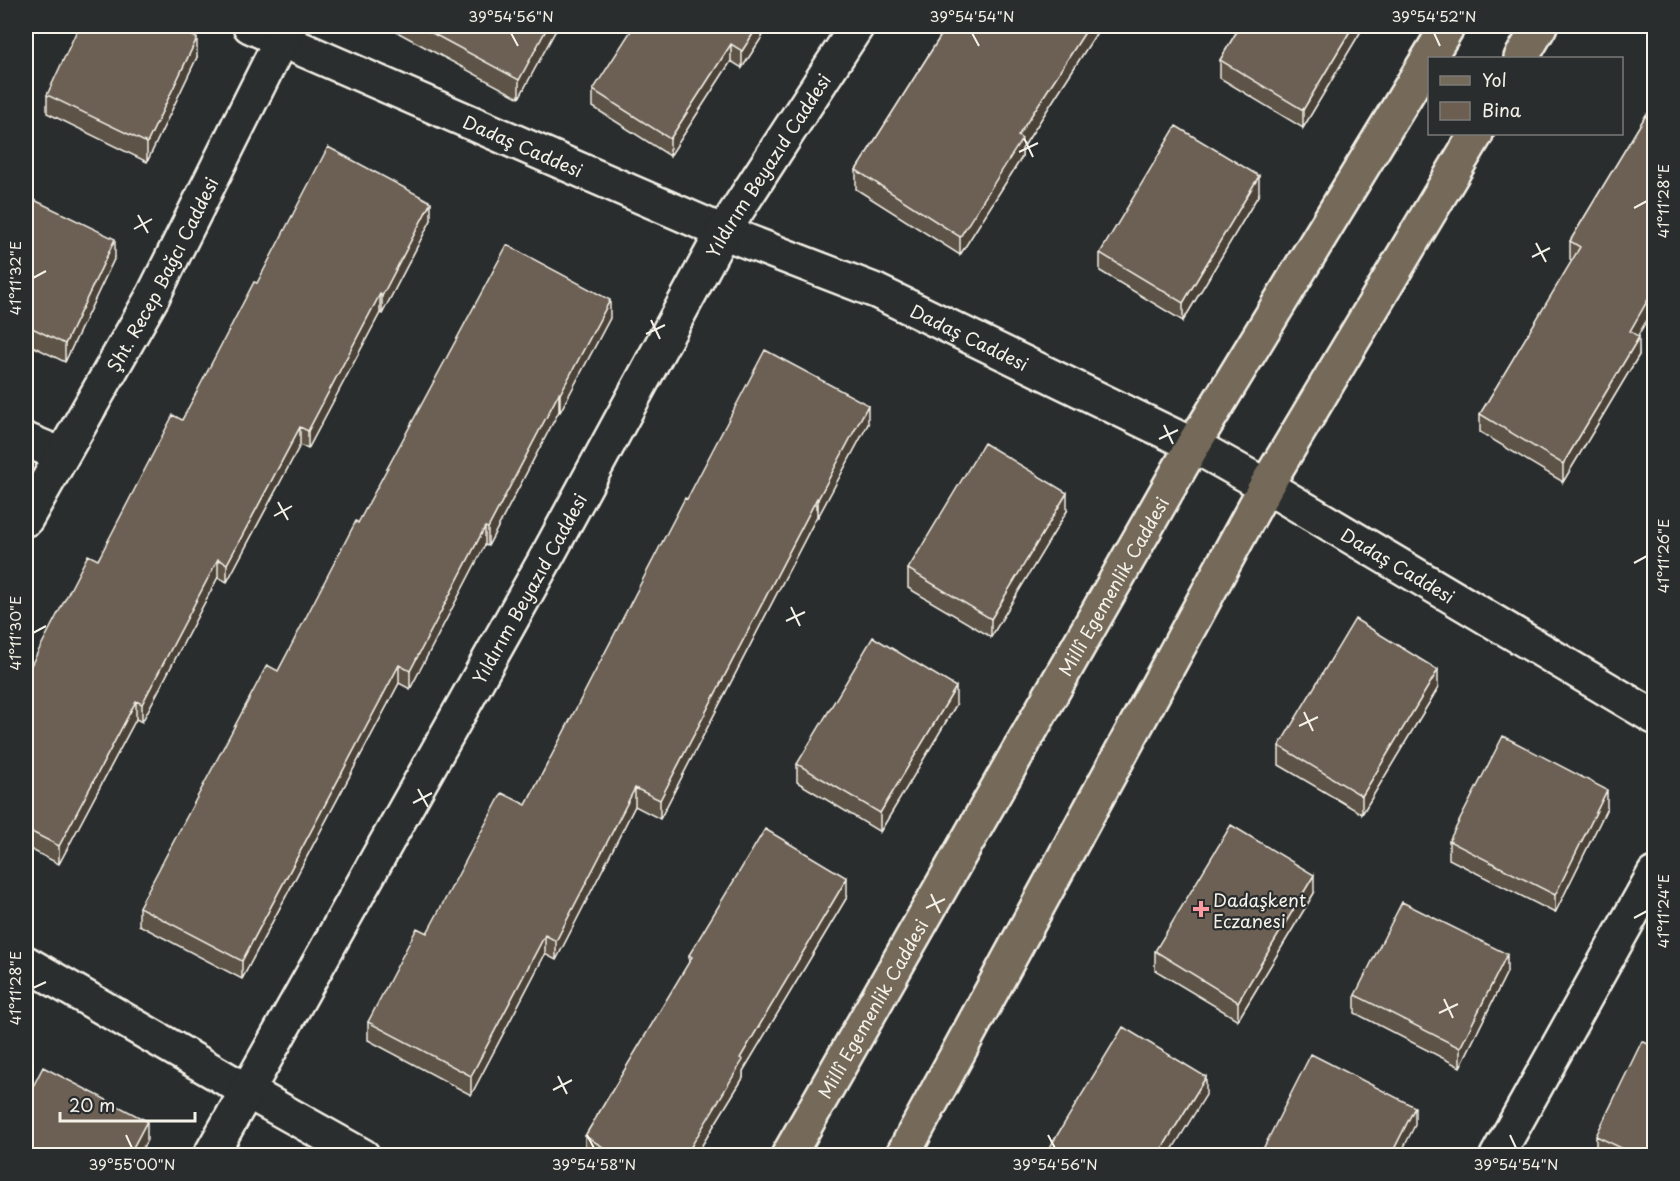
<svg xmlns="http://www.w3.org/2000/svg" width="1680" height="1181" font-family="'Playpen Sans',sans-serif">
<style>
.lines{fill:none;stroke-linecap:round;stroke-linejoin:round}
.minor-casing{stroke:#f4f1e8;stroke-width:38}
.major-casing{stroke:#f4f1e8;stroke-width:38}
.minor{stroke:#2a2d2e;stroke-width:33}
.major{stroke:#746a5a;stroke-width:33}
.wall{fill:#5d5247;stroke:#f4f1e8;stroke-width:1.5}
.shaded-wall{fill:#4c4239;stroke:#f4f1e8;stroke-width:1.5}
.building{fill:#6c5f52;stroke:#f4f1e8;stroke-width:1.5}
.ticks{fill:none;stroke:#f4f1e8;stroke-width:2}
.poi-dot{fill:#ff9aa2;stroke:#2a2d2e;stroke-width:2}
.labels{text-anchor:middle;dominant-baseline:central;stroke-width:4.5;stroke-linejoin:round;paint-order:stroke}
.street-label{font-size:18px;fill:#f4f1e8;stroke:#2a2d2e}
.poi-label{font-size:18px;fill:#f4f1e8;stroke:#2a2d2e;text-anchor:start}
.neatline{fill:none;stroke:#f4f1e8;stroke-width:2}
.ticks-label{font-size:15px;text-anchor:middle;fill:#f4f1e8}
</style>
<rect width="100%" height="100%" fill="#2a2d2e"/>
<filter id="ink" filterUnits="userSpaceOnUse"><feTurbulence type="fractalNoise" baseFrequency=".0167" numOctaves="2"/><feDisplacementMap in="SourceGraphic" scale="12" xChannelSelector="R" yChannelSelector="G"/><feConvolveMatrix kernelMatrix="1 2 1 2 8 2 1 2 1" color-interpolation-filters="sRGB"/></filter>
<g filter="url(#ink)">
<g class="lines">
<defs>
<g id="minor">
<path id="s1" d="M 250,26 L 281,40 L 723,232 L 876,291 L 1193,445 L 1266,486 L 1654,717"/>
<path d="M 26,440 L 62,455"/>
<path id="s2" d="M 26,519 L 153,296 L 281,40 L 290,26"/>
<path d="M 26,963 L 247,1091 L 363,1156"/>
<path id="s3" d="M 210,1156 L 247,1091 L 550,551 L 723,232 L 857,26"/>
<path d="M 1497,1156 L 1654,874"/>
</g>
<g id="major">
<path d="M 1521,58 L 1540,26"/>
<path id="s4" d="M 788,1156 L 1193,445 L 1448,26"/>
<path d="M 902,1156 L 1266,486 L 1476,134"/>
</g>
</defs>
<use href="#minor" class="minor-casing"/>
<use href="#major" class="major-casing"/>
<use href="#minor" class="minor"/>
<use href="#major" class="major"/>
</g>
<path class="wall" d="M 386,26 L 558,26 L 519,98 Z
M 769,26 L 742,68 L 731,61 L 670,156 L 593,107 L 593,90 Z
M 945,26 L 1101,26 L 1022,149 L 1022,157 L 960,255 L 856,189 L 856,170 L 945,29 Z
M 1240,26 L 1364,26 L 1303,128 L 1220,78 L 1220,60 Z
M 197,57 L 147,162 L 47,113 L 47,95 Z
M 1646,115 L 1638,336 L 1639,355 L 1563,482 L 1480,432 L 1480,414 L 1572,261 L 1570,259 L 1570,241 Z
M 1259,194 L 1183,321 L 1100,271 L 1100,253 Z
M 26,196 L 115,257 L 65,362 L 26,343 Z
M 431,220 L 382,314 L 380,313 L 308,449 L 300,445 L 227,582 L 218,577 L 142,722 L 136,719 L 59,864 L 26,847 L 26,675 L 98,560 L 182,420 L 257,283 Z
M 610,318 L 560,412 L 559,411 L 488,546 L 485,545 L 410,689 L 399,683 L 242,979 L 139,925 L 139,907 L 278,671 L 358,523 Z
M 868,424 L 818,517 L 817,516 L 660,819 L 635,806 L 556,960 L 545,954 L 471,1095 L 368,1040 L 368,1022 L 427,933 L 526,805 L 687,499 Z
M 1067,511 L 991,637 L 908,588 L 908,569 Z
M 1438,688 L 1362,814 L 1279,765 L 1279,746 Z
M 956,705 L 880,832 L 797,782 L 797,764 Z
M 1607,808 L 1555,913 L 1449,859 L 1449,841 Z
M 1314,893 L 1238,1020 L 1155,970 L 1155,951 Z
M 847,897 L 743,1071 L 743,1078 L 696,1155 L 585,1155 L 585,1136 L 689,963 L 689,955 Z
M 1507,972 L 1460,1067 L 1355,1013 L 1355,995 Z
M 1596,1136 L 1654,1155 L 1599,1155 L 1596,1154 Z"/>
<path class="shaded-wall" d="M 548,26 L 558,26 L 519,98 L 519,80 Z
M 758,26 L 769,26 L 742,68 L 742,51 Z
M 1089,26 L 1101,26 L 1022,149 L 1022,157 L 960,255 L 960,237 L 1018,136 Z
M 1353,26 L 1364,26 L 1303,128 L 1303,110 Z
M 197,38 L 197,57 L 147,162 L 147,143 Z
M 731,44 L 731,61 L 670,156 L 670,139 Z
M 1259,176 L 1259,194 L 1183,321 L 1183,303 Z
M 431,202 L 431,220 L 382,314 L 382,296 Z
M 115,239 L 115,257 L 65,362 L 65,344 Z
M 1654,289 L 1654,308 L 1630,349 L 1630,331 Z
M 380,294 L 380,313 L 308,449 L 308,431 Z
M 610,300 L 610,318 L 560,412 L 560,394 Z
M 1639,337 L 1639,355 L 1563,482 L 1563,464 Z
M 559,393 L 559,411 L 488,546 L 488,528 Z
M 868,405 L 868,424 L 818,517 L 818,499 Z
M 300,427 L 300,445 L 227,582 L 227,564 Z
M 1067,493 L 1067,511 L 991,637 L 991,619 Z
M 817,498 L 817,516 L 660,819 L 660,800 Z
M 485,527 L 485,545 L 410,689 L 410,671 Z
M 218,559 L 218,577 L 142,722 L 142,704 Z
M 399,665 L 399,683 L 242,979 L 242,961 Z
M 1438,670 L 1438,688 L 1362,814 L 1362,796 Z
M 956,687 L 956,705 L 880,832 L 880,813 Z
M 136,701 L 136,719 L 59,864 L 59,846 Z
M 635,788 L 635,806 L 556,960 L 556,941 Z
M 1607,790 L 1607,808 L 1555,913 L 1555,895 Z
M 1314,875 L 1314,893 L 1238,1020 L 1238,1002 Z
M 847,878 L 847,897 L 743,1071 L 743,1078 L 696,1155 L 686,1155 L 740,1058 Z
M 545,935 L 545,954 L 471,1095 L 471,1076 Z
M 1507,954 L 1507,972 L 1460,1067 L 1460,1048 Z
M 1206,1077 L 1206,1095 L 1169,1155 L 1158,1155 Z
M 1415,1107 L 1415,1125 L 1400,1155 L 1391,1155 Z
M 147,1121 L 147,1140 L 139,1155 L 129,1155 Z"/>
<path class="building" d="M 79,26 L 170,26 L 197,38 L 147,143 L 47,95 Z
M 419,26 L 548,26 L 519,80 Z
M 634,26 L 758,26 L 742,51 L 731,44 L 670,139 L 593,90 Z
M 947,26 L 1089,26 L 1018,136 L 1022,139 L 960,237 L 856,170 Z
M 1240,26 L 1353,26 L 1303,110 L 1220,60 Z
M 1646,115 L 1654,119 L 1654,289 L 1630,331 L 1639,337 L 1563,464 L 1480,414 L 1580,247 L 1570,241 Z
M 1176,126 L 1259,176 L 1183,303 L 1100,253 Z
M 328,147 L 431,202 L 382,296 L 380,294 L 308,431 L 300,427 L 227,564 L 218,559 L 142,704 L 136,701 L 59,846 L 26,829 L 26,675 L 88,555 L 98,560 L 173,415 L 182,420 L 254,282 L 257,283 Z
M 26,196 L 115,239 L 65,344 L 26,325 Z
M 507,245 L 610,300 L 560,394 L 559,393 L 488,528 L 485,527 L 410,671 L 399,665 L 242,961 L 139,907 L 267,665 L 278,671 L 356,521 L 358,523 Z
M 765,350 L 868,405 L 818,499 L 817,498 L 660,800 L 635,788 L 556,941 L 545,935 L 471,1076 L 368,1022 L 417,928 L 427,933 L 502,793 L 526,805 L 685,498 L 687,499 Z
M 984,443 L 1067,493 L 991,619 L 908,569 Z
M 1355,619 L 1438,670 L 1362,796 L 1279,746 Z
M 873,637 L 956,687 L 880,813 L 797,764 Z
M 1503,736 L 1607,790 L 1555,895 L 1449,841 Z
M 1231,825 L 1314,875 L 1238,1002 L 1155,951 Z
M 765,829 L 847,878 L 740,1058 L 743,1060 L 686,1155 L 616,1155 L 585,1136 L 692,957 L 689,955 Z
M 1402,902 L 1507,954 L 1460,1048 L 1355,995 Z
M 1123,1027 L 1206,1077 L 1158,1155 L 1045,1155 Z
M 1642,1041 L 1654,1047 L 1654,1155 L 1636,1155 L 1596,1136 Z
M 1311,1054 L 1415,1107 L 1391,1155 L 1260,1155 Z
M 43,1067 L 147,1121 L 129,1155 L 26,1155 L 26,1100 Z"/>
</g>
<path class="ticks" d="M 511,33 L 518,46M 972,33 L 979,46M 1434,33 L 1440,46M 1024,138 L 1033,157M 1019,152 L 1038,143M 1634,208 L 1647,201M 138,215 L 148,233M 134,229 L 152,219M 1536,243 L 1546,262M 1532,257 L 1550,248M 33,278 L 46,271M 651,320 L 660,339M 646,334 L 665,325M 1164,425 L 1173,444M 1159,439 L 1178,430M 278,502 L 288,520M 274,516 L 292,506M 1634,563 L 1647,556M 791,607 L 800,626M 786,621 L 805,612M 33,633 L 46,626M 1304,712 L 1313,731M 1299,726 L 1318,717M 418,789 L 428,807M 413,803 L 432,793M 931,894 L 940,913M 926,908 L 945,899M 1634,918 L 1647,911M 33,988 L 46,982M 1444,999 L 1453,1018M 1439,1013 L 1458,1004M 558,1076 L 567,1094M 553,1090 L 572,1080M 126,1135 L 132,1148M 587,1135 L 594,1148M 1048,1135 L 1055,1148M 1510,1135 L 1516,1148"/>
<path class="poi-dot" d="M1198 900h6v6h6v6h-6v6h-6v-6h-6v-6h6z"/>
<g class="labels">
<g class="street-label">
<text stroke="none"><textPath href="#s1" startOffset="298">Dadaş Caddesi</textPath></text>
<text stroke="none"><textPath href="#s3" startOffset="1137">Yıldırım Beyazıd Caddesi</textPath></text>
<text stroke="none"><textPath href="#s2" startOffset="280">Şht. Recep Bağcı Caddesi</textPath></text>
<text stroke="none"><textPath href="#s1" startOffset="784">Dadaş Caddesi</textPath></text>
<text stroke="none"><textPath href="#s1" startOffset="1270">Dadaş Caddesi</textPath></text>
<text stroke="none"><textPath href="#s4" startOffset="656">Millî Egemenlik Caddesi</textPath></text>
<text stroke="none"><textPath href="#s3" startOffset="651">Yıldırım Beyazıd Caddesi</textPath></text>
<text stroke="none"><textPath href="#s4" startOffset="170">Millî Egemenlik Caddesi</textPath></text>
</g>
<g class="poi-label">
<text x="1213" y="899">Dadaşkent<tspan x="1213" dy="21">Eczanesi</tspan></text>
</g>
</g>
<rect width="1680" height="1181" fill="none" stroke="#2a2d2e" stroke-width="66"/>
<rect x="1428" y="57" width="195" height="78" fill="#2a2d2e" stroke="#7b7b78" stroke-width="1.5"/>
<rect x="1440" y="76" width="30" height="9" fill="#746a5a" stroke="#7b7b78" stroke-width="1.5"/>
<text x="1482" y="87" font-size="18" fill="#f4f1e8">Yol</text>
<rect x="1440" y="102" width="30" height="18" fill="#6c5f52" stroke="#7b7b78" stroke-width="1.5"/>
<text x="1482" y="117" font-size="18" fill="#f4f1e8">Bina</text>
<path d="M60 1112v9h135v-9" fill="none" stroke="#f4f1e8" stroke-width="3"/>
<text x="69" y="1112" font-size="18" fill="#f4f1e8" stroke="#2a2d2e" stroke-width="4.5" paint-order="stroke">20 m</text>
<rect x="33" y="33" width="1614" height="1115" class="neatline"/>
<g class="ticks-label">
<text x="511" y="22">39°54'56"N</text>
<text x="972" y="22">39°54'54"N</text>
<text x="1434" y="22">39°54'52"N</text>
<text transform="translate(1664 201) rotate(-90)" y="5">41°11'28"E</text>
<text transform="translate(16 278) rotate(-90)" y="5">41°11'32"E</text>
<text transform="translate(1664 556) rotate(-90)" y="5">41°11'26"E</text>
<text transform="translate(16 633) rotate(-90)" y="5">41°11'30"E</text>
<text transform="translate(1664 911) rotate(-90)" y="5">41°11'24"E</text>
<text transform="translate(16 988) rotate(-90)" y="5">41°11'28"E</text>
<text x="132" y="1170">39°55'00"N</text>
<text x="594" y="1170">39°54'58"N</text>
<text x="1055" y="1170">39°54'56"N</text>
<text x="1516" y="1170">39°54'54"N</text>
</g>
</svg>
